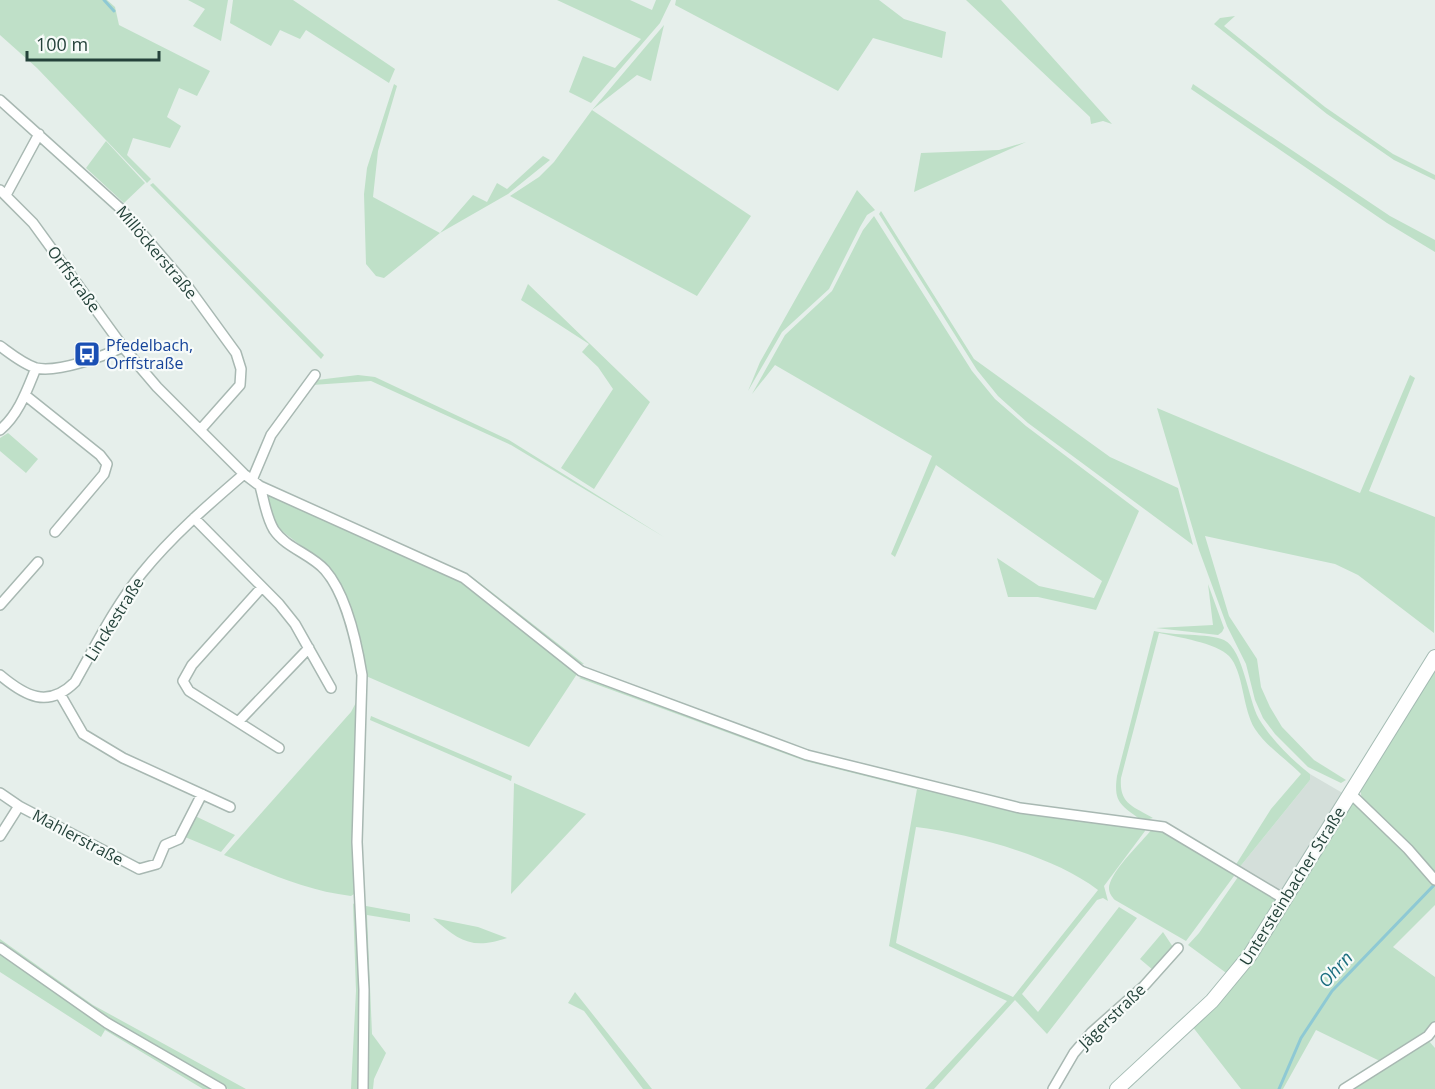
<svg xmlns="http://www.w3.org/2000/svg" width="1435" height="1089" font-family="'Open Sans',sans-serif">
<style>
.built{fill:#d4dfda}
.green{fill:#bfe0c8;fill-rule:evenodd}
.lines{fill:none;stroke-linecap:round;stroke-linejoin:round}
.stream{stroke:#8ec9d4;stroke-width:3}
.minor-casing{stroke:#a8b8b2;stroke-width:12}
.secondary-casing{stroke:#a4bbb3;stroke-width:16}
.minor{stroke:#fff;stroke-width:9}
.secondary{stroke:#fff;stroke-width:14}
.labels{text-anchor:middle;dominant-baseline:central;stroke-width:4.5;stroke-linejoin:round;paint-order:stroke}
.street-label{font-size:16px;fill:#24423a;stroke:#f7fbf9}
.transit-label{font-size:16px;fill:#164399;stroke:#f7fbf9;text-anchor:start}
.water-label{font-size:18px;font-style:italic;fill:#1c6f80;stroke:#f7fbf9}
</style>
<rect width="100%" height="100%" fill="#e6efeb"/>
<path class="built" d="M 1310,774 L 1346,795 L 1286,894 L 1239,868 L 1310,780 Z"/>
<path class="green" d="M 0,0 L 107,0 L 115,7 L 119,25 L 210,71 L 197,96 L 179,88 L 167,117 L 181,126 L 170,148 L 133,138 L 127,155 L 151,179 L 147,183 L 37,68 L 0,35 Z
M 188,0 L 228,0 L 221,41 L 193,26 L 205,9 Z
M 233,0 L 293,0 L 395,69 L 389,83 L 306,30 L 300,39 L 280,30 L 271,46 L 230,23 Z
M 557,0 L 630,0 L 652,10 L 656,0 L 671,0 L 660,23 L 591,103 L 569,92 L 583,56 L 615,68 L 641,39 Z
M 676,0 L 879,0 L 904,19 L 946,32 L 942,58 L 873,38 L 838,91 L 675,5 Z
M 966,0 L 1001,0 L 1112,124 L 1103,121 L 1091,124 L 1090,117 Z
M 1235,16 L 1224,26 L 1325,107 L 1393,154 L 1435,175 L 1435,180 L 1394,160 L 1327,114 L 1214,24 L 1220,18 Z
M 664,25 L 651,81 L 637,75 L 592,110 L 751,216 L 697,296 L 510,196 L 539,177 L 554,162 L 592,110 Z
M 394,84 L 397,86 L 378,151 L 373,197 L 440,233 L 473,195 L 487,202 L 497,183 L 507,189 L 543,156 L 550,160 L 508,194 L 440,233 L 384,278 L 376,276 L 366,264 L 364,194 L 367,168 Z
M 1193,84 L 1390,216 L 1435,240 L 1435,252 L 1387,223 L 1191,89 Z
M 106,141 L 145,183 L 124,203 L 86,168 Z
M 1026,142 L 914,192 L 921,153 L 999,150 Z
M 153,183 L 324,355 L 321,359 L 150,185 Z
M 857,190 L 875,210 L 867,215 L 860,227 L 829,289 L 782,332 L 748,391 L 760,362 Z
M 881,211 L 974,359 L 1110,457 L 1178,488 L 1193,545 L 1028,423 L 998,396 L 977,370 L 879,214 Z
M 874,216 L 972,371 L 995,399 L 1026,426 L 1139,511 L 1096,610 L 1038,597 L 1008,597 L 997,558 L 1039,586 L 1094,598 L 1102,581 L 936,465 L 895,557 L 891,554 L 932,456 L 775,365 L 752,394 L 785,335 L 832,291 L 863,230 Z
M 528,284 L 650,402 L 594,489 L 561,468 L 613,389 L 598,367 L 582,352 L 589,344 L 521,300 Z
M 358,375 L 375,377 L 509,440 L 664,537 L 511,445 L 371,381 L 312,385 L 317,380 Z
M 1410,375 L 1415,378 L 1369,491 L 1435,517 L 1434,633 L 1358,575 L 1335,564 L 1205,536 L 1229,616 L 1257,659 L 1261,687 L 1270,707 L 1282,727 L 1314,760 L 1346,780 L 1341,783 L 1308,767 L 1275,734 L 1263,718 L 1255,700 L 1246,664 L 1227,626 L 1199,550 L 1157,408 L 1360,493 Z
M 8,433 L 38,459 L 26,473 L 0,451 L 0,438 Z
M 265,493 L 463,580 L 577,669 L 577,674 L 529,747 L 366,676 L 362,650 L 338,585 L 317,558 L 278,528 Z
M 471,576 L 584,664 L 574,663 L 481,588 Z
M 1208,584 L 1224,628 L 1222,632 L 1218,635 L 1156,628 L 1213,625 Z
M 1154,631 C 1173,636 1208,633 1224,640 C 1244,650 1248,700 1259,719 C 1271,739 1292,760 1310,774 L 1310,780 L 1239,868 L 1235,866 L 1271,809 L 1301,774 C 1287,760 1266,746 1255,729 C 1242,708 1244,672 1229,656 C 1217,643 1177,637 1159,633 L 1121,778 C 1119,804 1133,806 1153,818 L 1142,821 C 1122,805 1113,804 1117,776 Z
M 1435,665 L 1435,905 L 1393,947 L 1435,977 L 1435,1023 L 1427,1034 L 1384,1063 L 1316,1030 L 1283,1089 L 1241,1089 L 1192,1026 L 1349,804 L 1362,799 L 1360,789 Z
M 585,675 L 806,757 L 917,786 L 917,789 L 1143,826 L 1145,831 L 1104,886 L 1108,901 L 1103,898 L 1097,900 L 1022,994 L 1038,1012 L 1119,907 L 1137,918 L 1047,1034 L 1015,1000 L 934,1089 L 925,1089 L 1007,1001 L 889,946 L 917,789 L 805,761 L 579,678 ZM 916,827 C 971,834 1054,856 1098,890 L 1013,997 L 896,943 Z
M 360,695 L 354,894 L 351,896 C 306,891 266,872 224,855 L 351,712 Z
M 371,716 L 512,776 L 511,781 L 370,720 Z
M 514,783 L 586,814 L 511,894 Z
M 193,815 L 235,835 L 221,852 L 185,837 Z
M 1156,828 L 1229,868 L 1234,876 L 1186,941 L 1115,900 C 1111,896 1107,890 1110,883 C 1116,866 1140,844 1152,829 Z
M 1238,877 L 1242,877 L 1278,900 L 1229,975 L 1188,945 L 1199,933 Z
M 353,903 L 357,909 L 361,992 L 359,1089 L 351,1089 L 356,991 Z
M 366,906 L 410,914 L 410,922 L 367,915 L 372,1034 L 386,1053 L 374,1079 L 373,1089 L 365,1089 L 363,909 Z
M 433,918 L 478,927 L 507,938 C 472,950 459,941 433,918 Z
M 1163,932 L 1173,947 L 1153,970 L 1140,959 Z
M 0,939 L 93,1005 L 246,1089 L 228,1089 L 108,1019 L 0,943 Z
M 0,952 L 106,1026 L 214,1089 L 203,1089 L 105,1030 L 101,1037 L 0,972 Z
M 575,992 L 652,1089 L 643,1089 L 584,1011 L 568,1003 Z
M 1428,1040 L 1435,1048 L 1435,1089 L 1348,1089 Z"/>
<g class="lines">
<path class="stream" d="M 104,0 L 114,11
M 1279,1089 L 1301,1038 L 1332,991 L 1435,884"/>
<defs>
<path id="minor" d="M 0,100 L 121,209 L 188,287 L 236,353 L 241,369 L 240,385 L 201,429
M 0,190 L 33,223 L 123,347 L 157,387 L 244,474 L 260,486 L 464,578 L 581,671 L 807,755 L 1020,808 L 1164,827 L 1286,900
M 6,195 L 39,134
M 0,346 C 11,354 23,364 36,368 C 58,373 104,356 123,347
M 25,395 L 100,455 L 107,464 L 104,474 L 55,532
M 0,430 C 19,414 27,390 36,368
M 252,480 L 271,435 L 315,375
M 260,486 C 264,500 266,517 274,530 C 286,548 311,554 325,570 C 346,594 357,644 362,675 L 357,842 L 364,990 L 363,1089
M 194,518 L 279,604 L 295,624 L 331,688
M 262,587 L 192,665 L 183,681 L 189,691 L 279,748
M 0,605 L 38,562
M 0,675 C 25,696 48,709 75,682 C 96,645 115,606 142,573 C 172,536 208,505 244,474
M 60,694 L 83,734 L 123,758 L 230,807
M 238,722 L 309,648
M 0,793 L 19,806 L 0,836
M 1351,794 L 1408,849 L 1435,880
M 19,806 L 139,869 L 157,864 L 165,845 L 179,839 L 202,794
M 0,948 L 107,1023 L 221,1089
M 1053,1089 L 1074,1053 L 1092,1032 L 1144,986 L 1178,948
M 1344,1089 L 1428,1036 L 1435,1027"/>
<path id="secondary" d="M 1117,1089 L 1212,1001 L 1250,955 L 1435,657"/>
</defs>
<use href="#minor" class="minor-casing"/>
<use href="#secondary" class="secondary-casing"/>
<use href="#minor" class="minor"/>
<use href="#secondary" class="secondary"/>
</g>
<defs>
<symbol id="bus-square" viewBox="-11 -11 22 22"><rect x="-9" y="-9" width="18" height="18" rx="4" fill="#1a4fb4" stroke="#f7fbf9"/><path d="M-5-6H5V4H4V6H2V4H-2V6H-4V4H-5ZM-3.5-4V0h7V-4ZM-3.5 1.2v1.5H-2V1.2ZM2 1.2v1.5H3.5V1.2Z" fill="#fff"/></symbol>
</defs>
<g fill-rule="evenodd">
<use href="#bus-square" x="72" y="339" width="30" height="30"/>
</g>
<g class="labels">
<g class="street-label">
<text transform="translate(157 252) rotate(50)">Millöckerstraße</text>
<text transform="translate(74 279) rotate(54)">Orffstraße</text>
<text transform="translate(114 619) rotate(-58)">Linckestraße</text>
<text transform="translate(78 837) rotate(28)">Mahlerstraße</text>
<text transform="translate(1292 886) rotate(-58)">Untersteinbacher Straße</text>
<text transform="translate(1112 1016) rotate(-44)">Jägerstraße</text>
</g>
<g class="transit-label">
<text x="106" y="345">Pfedelbach,<tspan x="106" dy="18">Orffstraße</tspan></text>
</g>
<g class="water-label">
<text transform="translate(1335 969) rotate(-48)">Ohrn</text>
</g>
</g>
<path d="M27 51v9h132v-9" fill="none" stroke="#24423a" stroke-width="3"/>
<text x="36" y="51" font-size="18" fill="#24423a" stroke="#f7fbf9" stroke-width="4.5" paint-order="stroke">100 m</text>
</svg>
